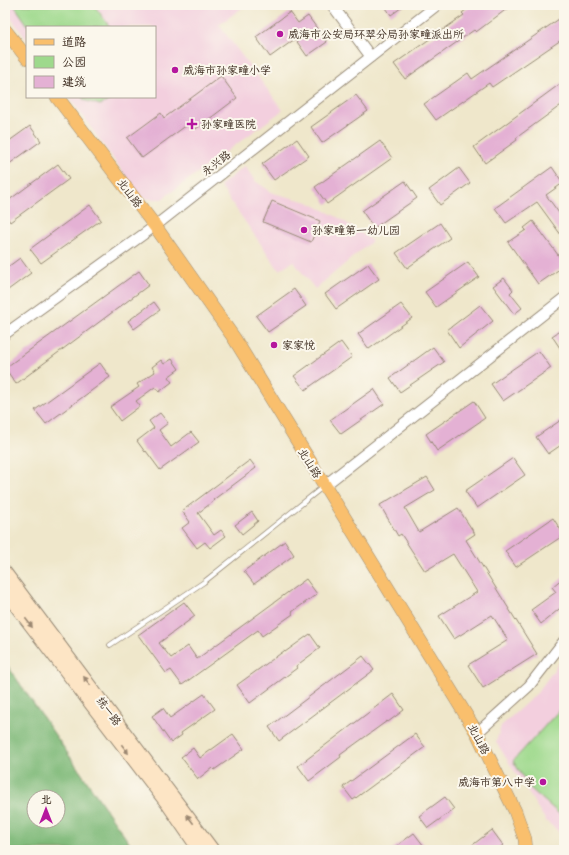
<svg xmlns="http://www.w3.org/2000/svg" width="569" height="855" font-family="Delius,'LXGW WenKai TC',sans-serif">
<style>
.built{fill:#f3cfde}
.green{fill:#9ed98c;stroke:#6c8255}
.forest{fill:#7eb978;stroke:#5c724b;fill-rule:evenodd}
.building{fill:#e4b1d4}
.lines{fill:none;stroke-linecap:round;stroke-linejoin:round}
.service-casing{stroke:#958874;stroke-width:5.5}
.tertiary-casing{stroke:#958874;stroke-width:12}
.secondary-casing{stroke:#958874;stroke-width:14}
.primary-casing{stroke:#958874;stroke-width:14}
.service{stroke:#fff;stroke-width:4}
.tertiary{stroke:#fff;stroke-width:10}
.secondary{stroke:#fde5c5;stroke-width:12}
.primary{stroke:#f9bf6d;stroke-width:13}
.oneway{fill:#9c8872}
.poi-dot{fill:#b5179e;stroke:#fbf7ec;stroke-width:1.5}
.labels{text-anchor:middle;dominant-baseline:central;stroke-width:4;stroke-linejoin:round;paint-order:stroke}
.poi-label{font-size:11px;fill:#3b2a1e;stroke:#fbf7ec;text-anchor:start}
.street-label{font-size:11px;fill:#3b2a1e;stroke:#fbf7ec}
</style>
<rect width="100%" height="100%" fill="#fbf7ec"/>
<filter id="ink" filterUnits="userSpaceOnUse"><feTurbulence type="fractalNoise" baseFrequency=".025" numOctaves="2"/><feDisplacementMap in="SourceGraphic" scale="8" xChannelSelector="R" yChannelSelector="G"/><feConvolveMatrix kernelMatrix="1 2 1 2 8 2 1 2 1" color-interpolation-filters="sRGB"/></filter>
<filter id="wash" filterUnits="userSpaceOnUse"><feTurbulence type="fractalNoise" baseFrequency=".012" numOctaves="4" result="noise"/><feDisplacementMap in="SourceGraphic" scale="16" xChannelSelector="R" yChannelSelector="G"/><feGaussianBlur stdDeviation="0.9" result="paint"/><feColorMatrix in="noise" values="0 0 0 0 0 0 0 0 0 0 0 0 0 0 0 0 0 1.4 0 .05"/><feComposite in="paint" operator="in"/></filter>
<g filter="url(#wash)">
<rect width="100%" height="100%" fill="#efe7cb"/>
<path class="built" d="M 5,5 L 246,5 L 219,25 L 283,110 L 162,199 L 150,199 L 140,196 L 69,97 L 155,97 L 155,27 L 27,27 L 27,40 L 5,10 Z
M 245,166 L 255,181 L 273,193 L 308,202 L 341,219 L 372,241 L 315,289 L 293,261 L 279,270 L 220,186 Z
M 564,656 L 564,836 L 546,821 L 496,742 L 501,726 L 537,693 Z"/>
<path class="green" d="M 14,5 L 94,5 L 110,27 L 29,27 Z
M 82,97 L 117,97 L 100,105 L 84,100 Z
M 564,705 L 564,818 L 530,788 L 513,761 Z"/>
<path class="forest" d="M 5,662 L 134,850 L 5,850 ZM 34,797 L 58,797 L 58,821 L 34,821 Z"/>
<g id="blocks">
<path class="building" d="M 384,5 L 405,5 L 391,15 Z
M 472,5 L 512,5 L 476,32 L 474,30 L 405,79 L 394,64 L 464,15 L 462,13 Z
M 290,12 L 298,23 L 308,16 L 327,42 L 307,56 L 295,39 L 270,57 L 256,37 Z
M 559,19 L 564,26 L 564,38 L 492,87 L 489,83 L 436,120 L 424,104 L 468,73 L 472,79 Z
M 221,76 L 237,98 L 196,129 L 191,122 L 142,158 L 127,138 L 161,113 L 164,118 Z
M 564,81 L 564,103 L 516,138 L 517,140 L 485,163 L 474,147 Z
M 356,95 L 368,111 L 322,143 L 311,127 Z
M 30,126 L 41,141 L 5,167 L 5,144 Z
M 297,139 L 309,156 L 274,180 L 262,164 Z
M 380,141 L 392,158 L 327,204 L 315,187 Z
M 58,164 L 69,179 L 10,222 L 5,214 L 5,203 Z
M 552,167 L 563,183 L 546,195 L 564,220 L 564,239 L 537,202 L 506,223 L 495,208 Z
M 459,168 L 470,183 L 440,205 L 429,190 Z
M 405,181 L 417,198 L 374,228 L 362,211 Z
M 272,201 L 320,221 L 311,242 L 263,222 Z
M 90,205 L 101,220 L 41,263 L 30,249 Z
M 533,221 L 564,263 L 564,266 L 538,284 L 508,242 L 526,230 L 524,228 Z
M 440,223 L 450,238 L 407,268 L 396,253 Z
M 20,258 L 31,273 L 8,290 L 5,286 L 5,269 Z
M 468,262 L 479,277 L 436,307 L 425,292 Z
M 368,264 L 379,279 L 336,309 L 325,294 Z
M 139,271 L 149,285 L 16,384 L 5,368 Z
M 504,278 L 513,290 L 510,293 L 522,308 L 514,314 L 493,286 Z
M 294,289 L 306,306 L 268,332 L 256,316 Z
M 154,302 L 160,310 L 134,329 L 128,321 Z
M 401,304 L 412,318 L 369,349 L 358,334 Z
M 480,305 L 493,321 L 459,348 L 447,330 Z
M 564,328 L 564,354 L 552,336 Z
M 341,342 L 352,357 L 305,390 L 294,376 Z
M 433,347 L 444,362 L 400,392 L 390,378 Z
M 539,351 L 551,368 L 503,401 L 491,384 Z
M 172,359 L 179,369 L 168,377 L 172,382 L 159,392 L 155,387 L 136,401 L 140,406 L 120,421 L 110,407 L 139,387 L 137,384 L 155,372 L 152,367 L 161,360 L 164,364 Z
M 100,363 L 110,377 L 46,424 L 35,410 Z
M 374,389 L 384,404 L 341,434 L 330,420 Z
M 474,401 L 485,418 L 437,451 L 426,434 Z
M 160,413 L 168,423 L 159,430 L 171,447 L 191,432 L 199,442 L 160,470 L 146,451 L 145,452 L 137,441 L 154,428 L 149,421 Z
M 564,418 L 564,443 L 548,454 L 536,437 Z
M 513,458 L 525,475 L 477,508 L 465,491 Z
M 250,460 L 256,468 L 213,500 L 214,501 L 198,513 L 214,535 L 221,530 L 226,536 L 210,548 L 205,542 L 197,548 L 182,528 L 190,522 L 182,511 Z
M 427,477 L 435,490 L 405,508 L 419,532 L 458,508 L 475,534 L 466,540 L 537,654 L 483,688 L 468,665 L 508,640 L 492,615 L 454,639 L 439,616 L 477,592 L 453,554 L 425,571 L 401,534 L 398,536 L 380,505 Z
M 252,512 L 258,521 L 242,534 L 235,525 Z
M 553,518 L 564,535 L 516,567 L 505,551 Z
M 285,541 L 294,555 L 254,584 L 244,571 Z
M 564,577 L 564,605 L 541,624 L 531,610 L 556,592 L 552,587 Z
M 306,579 L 317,594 L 292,612 L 293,614 L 262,636 L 258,630 L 182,685 L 171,670 L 166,673 L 138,635 L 184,602 L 195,616 L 159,643 L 171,658 L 188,646 L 197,659 Z
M 310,634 L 320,648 L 296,666 L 297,668 L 250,703 L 237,685 L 284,651 L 285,652 Z
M 363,656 L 374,670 L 279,741 L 269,727 Z
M 204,694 L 215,709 L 181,733 L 182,735 L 171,743 L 152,716 L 163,708 L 170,718 Z
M 393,694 L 404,710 L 388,722 L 387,721 L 340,755 L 341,757 L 309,781 L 298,766 Z
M 233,734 L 244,749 L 214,770 L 212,768 L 198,779 L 181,757 L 193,748 L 200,758 Z
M 415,734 L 425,747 L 353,800 L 343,787 Z
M 445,797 L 454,809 L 428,828 L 419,816 Z
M 492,830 L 503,845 L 497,850 L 466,850 Z
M 414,833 L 427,850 L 391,850 Z"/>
</g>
</g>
<g filter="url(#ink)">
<use href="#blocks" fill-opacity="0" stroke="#958874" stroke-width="1"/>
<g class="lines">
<defs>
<path id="service" d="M 110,645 L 204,582 L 324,486"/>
<path id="tertiary" d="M 332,5 L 371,57
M 5,334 L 155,226 L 437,5
M 324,486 L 564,298
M 477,733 L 529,686 L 564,641"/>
<path id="secondary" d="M 5,572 L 213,850
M 5,592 L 168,805 L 199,850"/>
<path id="primary" d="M 5,30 L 27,58
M 57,97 L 155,226 L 234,338 L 477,733 L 515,811 L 525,839 L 526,850"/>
</defs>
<use href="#service" class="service-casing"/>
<use href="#tertiary" class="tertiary-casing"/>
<use href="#secondary" class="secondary-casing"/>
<use href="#primary" class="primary-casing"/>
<use href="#service" class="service"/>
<use href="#tertiary" class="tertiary"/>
<use href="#secondary" class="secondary"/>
<use href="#primary" class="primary"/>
</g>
<defs><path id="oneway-solid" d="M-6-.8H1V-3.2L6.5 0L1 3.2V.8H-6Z"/></defs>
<g class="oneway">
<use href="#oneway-solid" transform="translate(29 623) rotate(53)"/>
<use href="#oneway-solid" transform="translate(87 681) rotate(-127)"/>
<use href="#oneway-solid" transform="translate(125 749) rotate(53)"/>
<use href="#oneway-solid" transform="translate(190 819) rotate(-127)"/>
</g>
</g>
<g class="poi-dot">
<circle cx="280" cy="34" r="4"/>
<circle cx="175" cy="70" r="4"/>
<path d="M190 118h4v4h4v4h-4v4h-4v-4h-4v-4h4z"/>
<circle cx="304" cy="230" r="4"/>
<circle cx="274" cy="345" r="4"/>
<circle cx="543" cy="782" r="4"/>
</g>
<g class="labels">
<g class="poi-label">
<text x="288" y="34">威海市公安局环翠分局孙家疃派出所</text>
<text x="183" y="70">威海市孙家疃小学</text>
<text x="201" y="124">孙家疃医院</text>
<text x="312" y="230">孙家疃第一幼儿园</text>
<text x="282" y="345">家家悦</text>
<text x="535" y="782" text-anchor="end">威海市第八中学</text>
</g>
<g class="street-label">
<text transform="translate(216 163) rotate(-38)">永兴路</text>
<text transform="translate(130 193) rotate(53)">北山路</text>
<text transform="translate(310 463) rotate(58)">北山路</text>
<text transform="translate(109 711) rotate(53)">统一路</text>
<text transform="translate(479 739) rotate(62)">北山路</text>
</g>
</g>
<rect width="569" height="855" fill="none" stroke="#fbf7ec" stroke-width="20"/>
<rect x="26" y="26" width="130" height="72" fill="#fbf7ec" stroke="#aea59a"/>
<rect x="34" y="39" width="20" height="6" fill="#f9bf6d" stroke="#aea59a"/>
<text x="62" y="46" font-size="12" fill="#3b2a1e">道路</text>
<rect x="34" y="56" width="20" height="12" fill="#9ed98c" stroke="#aea59a"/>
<text x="62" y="66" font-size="12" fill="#3b2a1e">公园</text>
<rect x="34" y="76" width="20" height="12" fill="#e4b1d4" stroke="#aea59a"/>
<text x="62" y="86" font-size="12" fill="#3b2a1e">建筑</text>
<g transform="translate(46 809)"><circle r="19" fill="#fbf7ec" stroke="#aea59a"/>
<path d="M0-3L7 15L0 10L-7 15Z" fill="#b5179e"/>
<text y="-6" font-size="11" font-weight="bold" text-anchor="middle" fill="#3b2a1e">北</text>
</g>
</svg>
